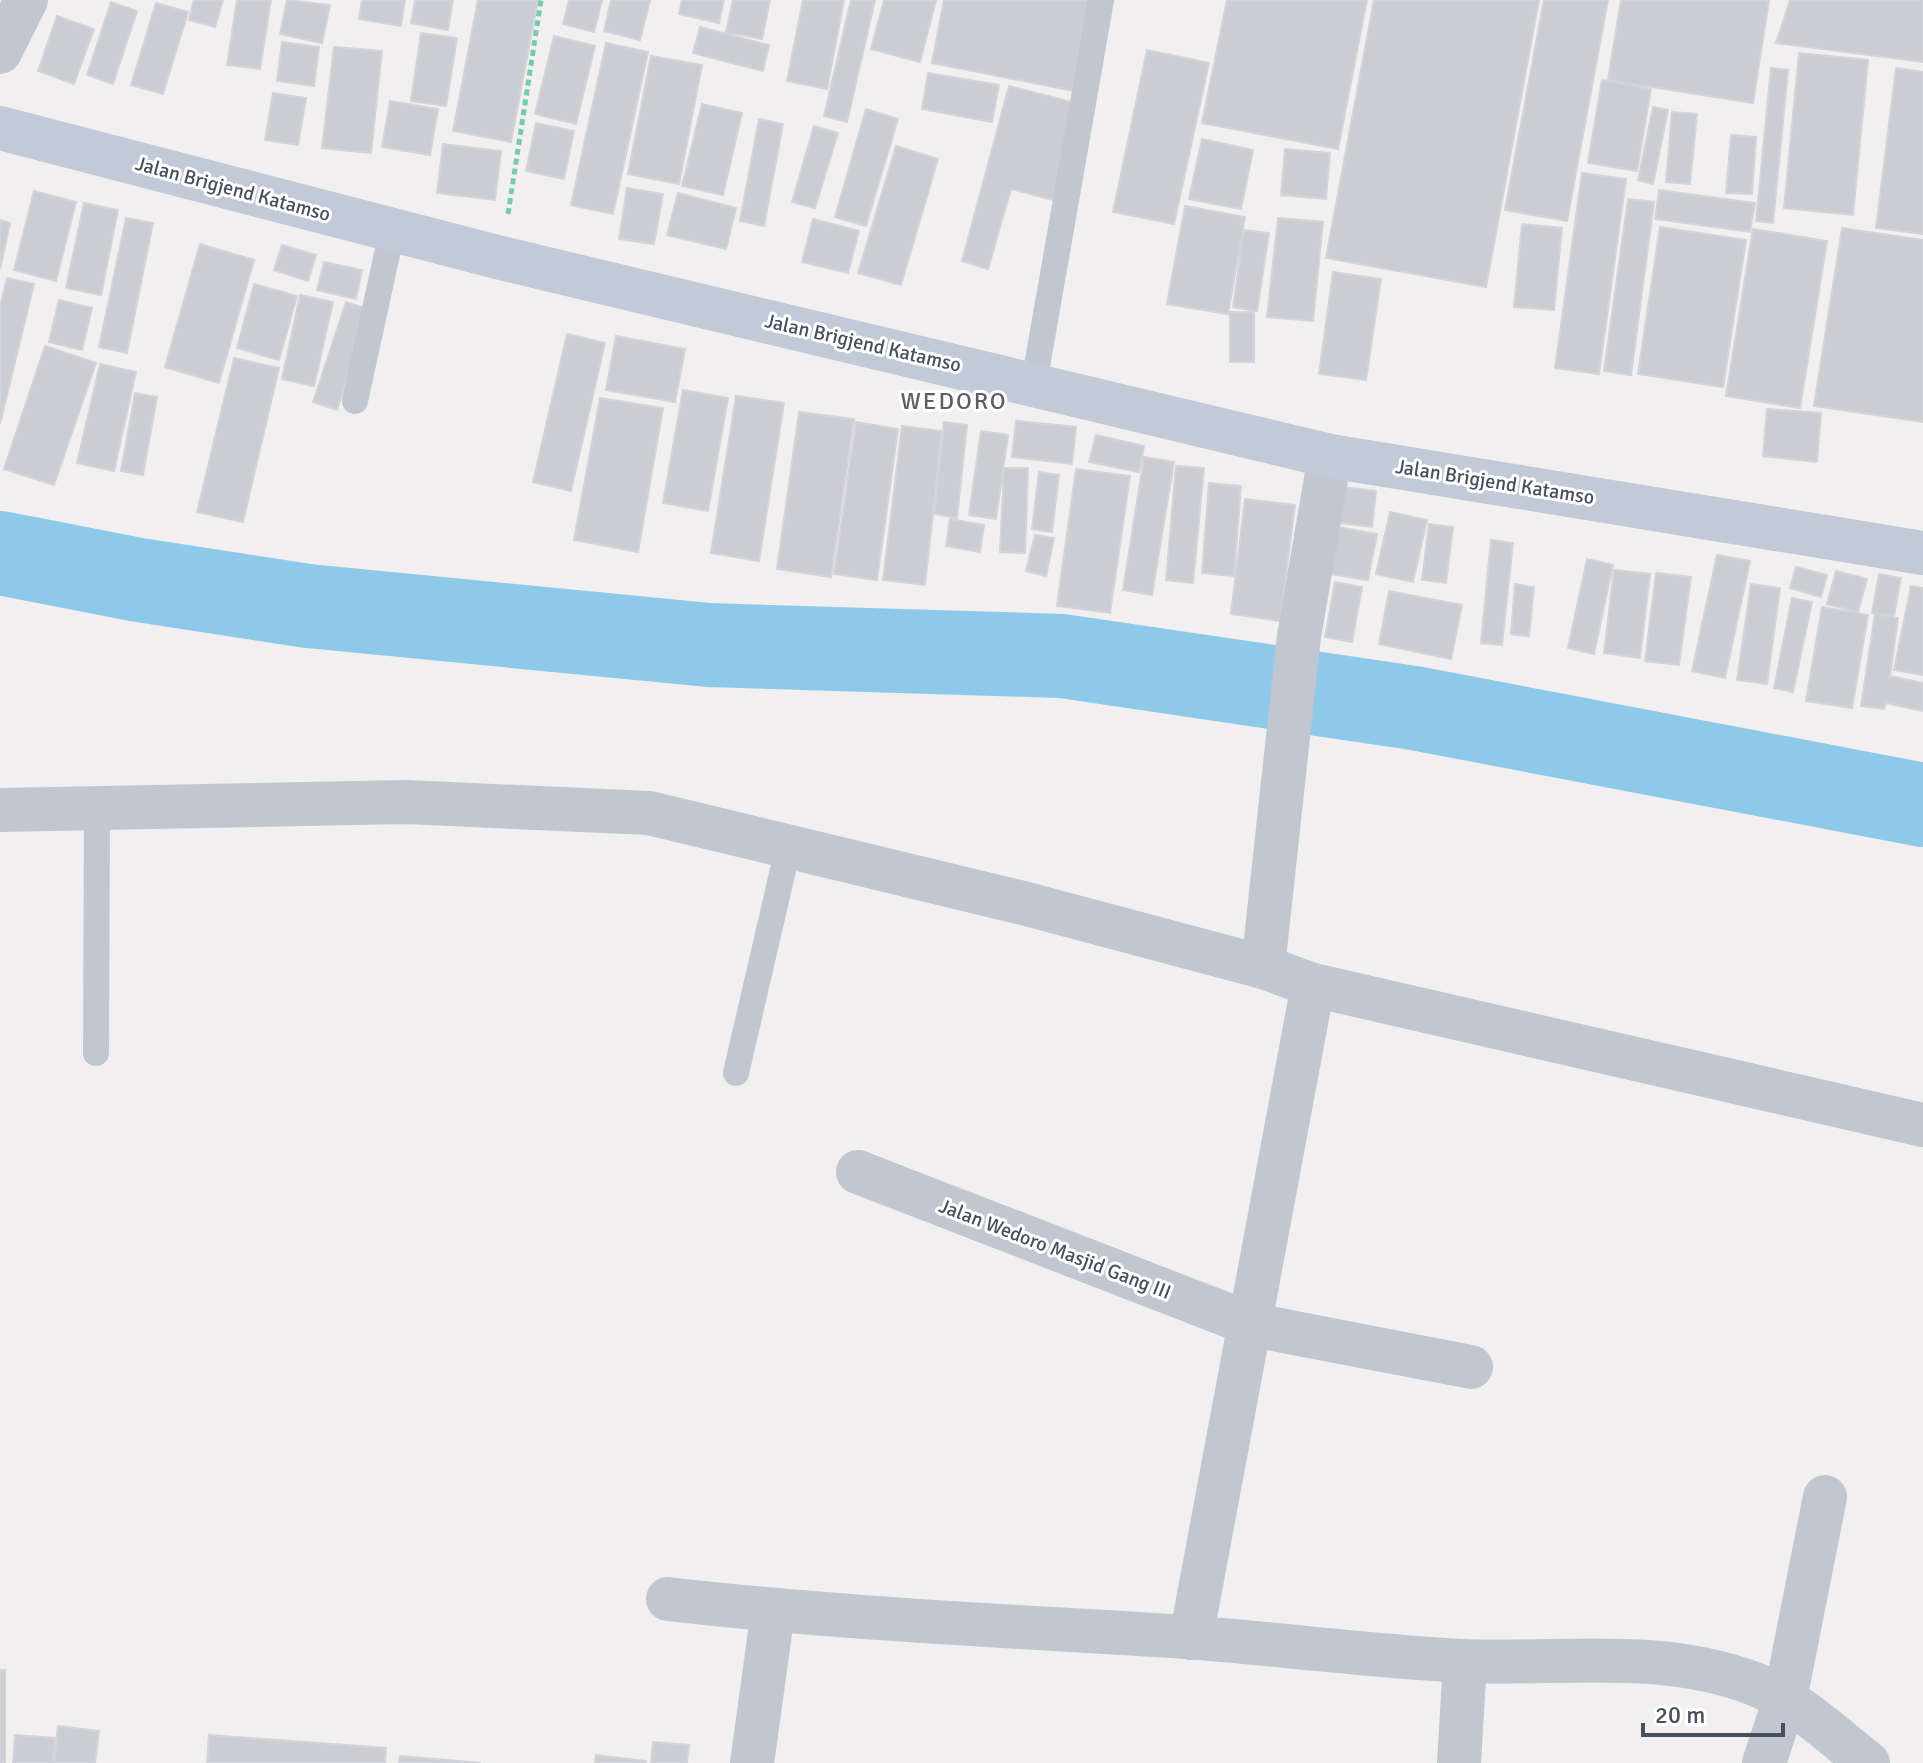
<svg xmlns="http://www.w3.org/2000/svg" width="1923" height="1763" font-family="Signika,sans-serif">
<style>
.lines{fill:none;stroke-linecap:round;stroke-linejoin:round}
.river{stroke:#8ec9e9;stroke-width:84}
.building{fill:#cccdd3;stroke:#d3d4da;stroke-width:2}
.path{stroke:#78caad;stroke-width:5;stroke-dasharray:6 4;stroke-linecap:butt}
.lane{stroke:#c0c7d0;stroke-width:26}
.street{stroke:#c0c7d0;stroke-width:44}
.secondary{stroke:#c2c9d7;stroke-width:44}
.labels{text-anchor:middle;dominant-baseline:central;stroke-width:6;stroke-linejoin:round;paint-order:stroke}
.street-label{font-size:20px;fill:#484f5c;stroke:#fff}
.quarter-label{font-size:24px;letter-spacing:2px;fill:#5c5e64;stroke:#fff}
</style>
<rect width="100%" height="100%" fill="#f1efef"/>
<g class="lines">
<path class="river" d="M 0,553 L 139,580 L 308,606 L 709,645 L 1062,656 L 1414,708 L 1923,805"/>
</g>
<path class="building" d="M 194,0 L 223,0 L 215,27 L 189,20 Z
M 237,0 L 271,0 L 260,69 L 227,65 Z
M 287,0 L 330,5 L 322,43 L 280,34 Z
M 362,0 L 405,0 L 401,26 L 359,19 Z
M 415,0 L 453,0 L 448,30 L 411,23 Z
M 478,0 L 538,0 L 511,142 L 453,131 Z
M 569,0 L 602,0 L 594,32 L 563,24 Z
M 611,0 L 650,0 L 640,40 L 604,31 Z
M 682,0 L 724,0 L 719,23 L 679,14 Z
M 733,0 L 770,0 L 762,39 L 726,32 Z
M 803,0 L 844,0 L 827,89 L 787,81 Z
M 851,0 L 875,0 L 847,122 L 824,116 Z
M 884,0 L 936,0 L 920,62 L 871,49 Z
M 944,0 L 1097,0 L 1079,92 L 932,63 Z
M 1227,0 L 1367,0 L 1338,149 L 1202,123 Z
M 1374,0 L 1539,0 L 1486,287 L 1326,258 Z
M 1544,0 L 1608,0 L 1567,221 L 1505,210 Z
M 1621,0 L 1769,0 L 1753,103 L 1608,80 Z
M 1790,0 L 1923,0 L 1923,62 L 1776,43 Z
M 111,2 L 137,11 L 113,84 L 87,75 Z
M 156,3 L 188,12 L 163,94 L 131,85 Z
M 57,16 L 94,29 L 74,84 L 38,71 Z
M 700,27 L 769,45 L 763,71 L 693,53 Z
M 421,33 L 457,38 L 446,106 L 411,101 Z
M 554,36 L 595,46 L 576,124 L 535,114 Z
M 282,42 L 319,47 L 314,86 L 277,81 Z
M 606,43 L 648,52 L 613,214 L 571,205 Z
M 334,47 L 382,51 L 371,153 L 322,148 Z
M 1147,50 L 1209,63 L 1174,224 L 1113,212 Z
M 1799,53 L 1868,60 L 1853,215 L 1784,208 Z
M 651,56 L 702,65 L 679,184 L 628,174 Z
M 1771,68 L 1788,70 L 1773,223 L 1756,221 Z
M 1896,68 L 1923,72 L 1923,234 L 1876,228 Z
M 928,73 L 999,85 L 992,122 L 922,109 Z
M 1602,80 L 1651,89 L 1637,171 L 1588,163 Z
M 1009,86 L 1079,104 L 1053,200 L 1011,189 L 988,269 L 962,261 Z
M 273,93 L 306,98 L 298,145 L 265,140 Z
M 390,101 L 438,109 L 430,155 L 382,147 Z
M 702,104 L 742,113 L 723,195 L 682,186 Z
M 1653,107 L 1668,110 L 1653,184 L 1638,180 Z
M 866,109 L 898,119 L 866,226 L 835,217 Z
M 1672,112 L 1697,114 L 1690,184 L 1666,182 Z
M 759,119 L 783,124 L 764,226 L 740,221 Z
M 536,123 L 574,131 L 564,179 L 526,171 Z
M 814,126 L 838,133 L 815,208 L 792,202 Z
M 1731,135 L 1756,137 L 1752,194 L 1726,193 Z
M 1202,139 L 1253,150 L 1241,209 L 1189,199 Z
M 443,144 L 501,151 L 495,200 L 437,193 Z
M 896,146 L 938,159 L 901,285 L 858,273 Z
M 1285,149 L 1330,153 L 1326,199 L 1281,195 Z
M 1582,173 L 1626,179 L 1599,374 L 1555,368 Z
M 627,188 L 663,194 L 654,244 L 619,239 Z
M 1659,190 L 1755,203 L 1750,232 L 1655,219 Z
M 34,191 L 76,202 L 56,281 L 14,270 Z
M 678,193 L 736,208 L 726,249 L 667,235 Z
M 1628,199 L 1654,202 L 1631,375 L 1604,371 Z
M 84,203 L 118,210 L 101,295 L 66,288 Z
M 1185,206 L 1245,217 L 1228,314 L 1167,304 Z
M 126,218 L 153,223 L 127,353 L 99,347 Z
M 1278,218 L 1323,222 L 1313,321 L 1267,317 Z
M 813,219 L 859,231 L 848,273 L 802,262 Z
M 0,220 L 10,223 L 0,269 Z
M 1522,224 L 1562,228 L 1554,310 L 1514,307 Z
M 1660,227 L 1746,240 L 1723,387 L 1638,374 Z
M 1842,228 L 1923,240 L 1923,422 L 1814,406 Z
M 1753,229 L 1827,241 L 1800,408 L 1726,396 Z
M 1244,230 L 1269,233 L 1257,311 L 1233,307 Z
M 200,244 L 254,260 L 219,383 L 165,367 Z
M 282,245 L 316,255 L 308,281 L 274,270 Z
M 324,262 L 362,270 L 356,299 L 317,290 Z
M 1333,272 L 1381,279 L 1366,380 L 1319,374 Z
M 7,278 L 34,284 L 0,424 L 0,307 Z
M 254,284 L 297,296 L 279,360 L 237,348 Z
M 300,295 L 333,302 L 314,386 L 282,379 Z
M 59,300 L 92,308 L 82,350 L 49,342 Z
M 346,302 L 370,310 L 337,410 L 313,402 Z
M 1230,312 L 1254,312 L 1254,362 L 1230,362 Z
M 567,334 L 605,343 L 571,491 L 533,482 Z
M 616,336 L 685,349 L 675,402 L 606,390 Z
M 45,346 L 96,363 L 54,485 L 4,469 Z
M 234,358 L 279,368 L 243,522 L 197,512 Z
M 100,364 L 136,372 L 114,471 L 77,463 Z
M 683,390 L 728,398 L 708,511 L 663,503 Z
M 135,393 L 157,397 L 143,475 L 121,471 Z
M 736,396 L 784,403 L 759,561 L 711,553 Z
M 600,398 L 663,408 L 638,552 L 574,540 Z
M 1767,409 L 1821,413 L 1817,462 L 1763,456 Z
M 799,412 L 854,419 L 831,577 L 777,569 Z
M 1016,421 L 1076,427 L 1072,464 L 1012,457 Z
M 856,422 L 898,429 L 877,580 L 834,574 Z
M 944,422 L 967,425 L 957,518 L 934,514 Z
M 902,426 L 942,431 L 925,585 L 883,580 Z
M 981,431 L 1008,435 L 996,519 L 969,515 Z
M 1096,435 L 1144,446 L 1139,472 L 1089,462 Z
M 1144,457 L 1174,462 L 1152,595 L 1123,590 Z
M 1176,466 L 1204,468 L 1193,583 L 1166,580 Z
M 1004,468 L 1028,468 L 1025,553 L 1000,552 Z
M 1076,469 L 1130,476 L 1110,613 L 1057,606 Z
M 1039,472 L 1059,475 L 1052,532 L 1032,529 Z
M 1209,483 L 1241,486 L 1234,576 L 1202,573 Z
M 1343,487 L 1376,491 L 1372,527 L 1339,523 Z
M 1245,499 L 1295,505 L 1280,621 L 1231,614 Z
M 1390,512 L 1427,520 L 1413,582 L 1376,574 Z
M 950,519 L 984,525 L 980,552 L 946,546 Z
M 1429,524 L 1453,527 L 1446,583 L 1422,580 Z
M 1338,527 L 1377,534 L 1368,580 L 1330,574 Z
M 1035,535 L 1054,538 L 1046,576 L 1026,571 Z
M 1491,540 L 1513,543 L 1502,645 L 1481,643 Z
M 1717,555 L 1750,561 L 1725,678 L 1692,671 Z
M 1587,559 L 1613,565 L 1594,654 L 1568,648 Z
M 1796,567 L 1827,575 L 1821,597 L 1790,588 Z
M 1614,570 L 1650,574 L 1640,658 L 1604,653 Z
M 1836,571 L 1867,579 L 1858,612 L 1827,604 Z
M 1656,573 L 1691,577 L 1679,665 L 1645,661 Z
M 1879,574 L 1901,578 L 1894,616 L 1872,613 Z
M 1335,582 L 1362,587 L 1352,642 L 1325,637 Z
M 1515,584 L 1534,587 L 1529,636 L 1511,634 Z
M 1751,584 L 1780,588 L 1767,684 L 1737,680 Z
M 1911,586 L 1923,588 L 1923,675 L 1894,670 Z
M 1389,591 L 1462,605 L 1451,659 L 1379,644 Z
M 1792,598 L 1812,602 L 1793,692 L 1774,688 Z
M 1822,607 L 1868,615 L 1852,708 L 1806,701 Z
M 1875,614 L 1898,618 L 1890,676 L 1923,683 L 1923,711 L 1886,703 L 1884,709 L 1861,706 Z
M 0,1670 L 5,1670 L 5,1763 L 0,1763 Z
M 58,1726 L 99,1731 L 95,1763 L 54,1763 Z
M 15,1735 L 55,1738 L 53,1763 L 13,1763 Z
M 209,1735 L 386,1748 L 385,1763 L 207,1763 Z
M 653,1742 L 689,1745 L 687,1763 L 651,1763 Z
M 596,1755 L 646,1761 L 645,1763 L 595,1763 Z
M 400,1756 L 481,1763 L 399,1763 Z"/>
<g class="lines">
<path class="path" d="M 508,214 L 541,0"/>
<path class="lane" d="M 1034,383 L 1101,0
M 355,401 L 392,231
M 96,1053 L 97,810
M 736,1073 L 789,844"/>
<path class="street" d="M 0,52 L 26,0
M 0,810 L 406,802 L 649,813 L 1023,903 L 1263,967 L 1313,985 L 1923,1125
M 1263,967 L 1299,636 L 1330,456
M 858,1172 L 1253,1325 L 1471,1367
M 668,1599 C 840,1619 1014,1626 1186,1637 C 1279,1644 1371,1656 1464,1661 C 1560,1665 1659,1648 1752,1683 C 1796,1700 1831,1734 1868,1763
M 1191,1638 L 1313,985
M 752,1763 L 773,1611
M 1459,1763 L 1465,1661
M 1764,1763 L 1785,1699 L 1825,1497"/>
<path class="secondary" d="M 0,128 L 501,258 L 1330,456 L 1923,553"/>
</g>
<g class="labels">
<g class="street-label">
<text transform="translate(233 189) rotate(15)">Jalan Brigjend Katamso</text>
<text transform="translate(863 343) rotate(13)">Jalan Brigjend Katamso</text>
<text transform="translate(1495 482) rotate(9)">Jalan Brigjend Katamso</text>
<text transform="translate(1055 1249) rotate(21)">Jalan Wedoro Masjid Gang III</text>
</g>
<g class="quarter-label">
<text x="954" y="401">WEDORO</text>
</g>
</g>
<path d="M1643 1723v12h140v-12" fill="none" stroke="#484f5c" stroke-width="4"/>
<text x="1655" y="1723" font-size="24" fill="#484f5c" stroke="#ffffff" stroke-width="6" paint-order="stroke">20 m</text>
</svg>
